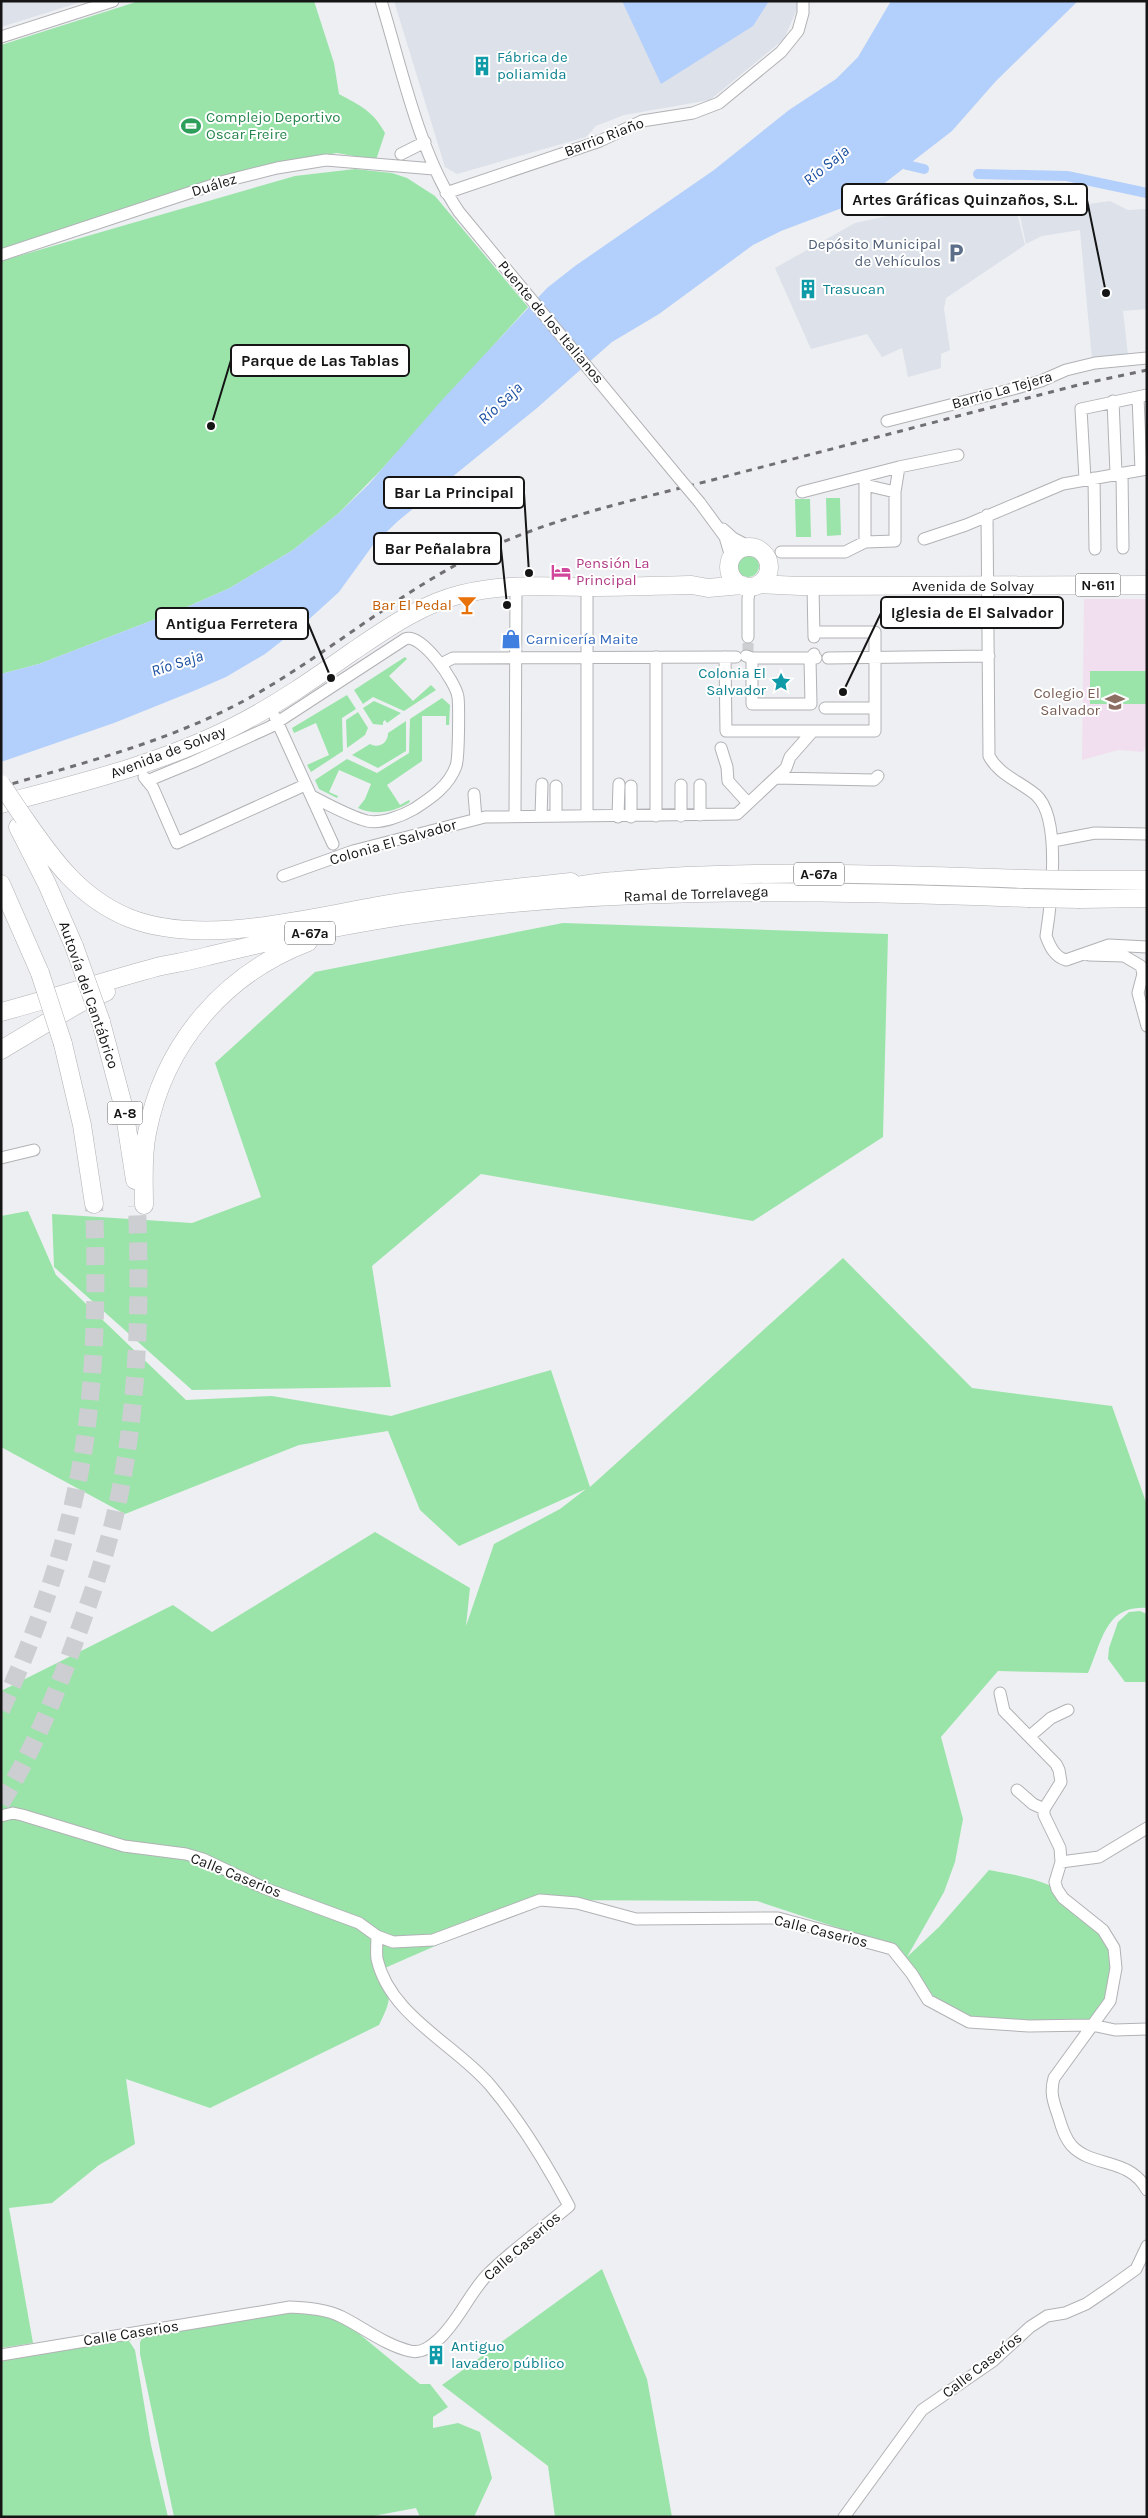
<svg xmlns="http://www.w3.org/2000/svg" width="1148" height="2518" font-family="Karla,sans-serif">
<style>
.built{fill:#dce1ea}
.education{fill:#f1dff0}
.green{fill:#9ae4aa}
.water{fill:#b3cffb}
.lines{fill:none;stroke-linecap:round;stroke-linejoin:round}
.canal{stroke:#b3cffb;stroke-width:10}
.minor-tunnel{stroke:#cdced1;stroke-width:11;stroke-dasharray:11 5.5;stroke-linecap:butt}
.highway-tunnel{stroke:#cdced1;stroke-width:18;stroke-dasharray:18 9;stroke-linecap:butt}
.minor-casing{stroke:#b1b2b5;stroke-width:13}
.highway-casing{stroke:#b1b2b5;stroke-width:19}
.minor{stroke:#fff;stroke-width:11}
.highway{stroke:#fff;stroke-width:18}
.rail{stroke:#707072;stroke-width:3;stroke-dasharray:6 6;stroke-linecap:butt}
.minor-bridge-casing{stroke:#b1b2b5;stroke-width:13;stroke-linecap:butt}
.highway-bridge-casing{stroke:#b1b2b5;stroke-width:19;stroke-linecap:butt}
.minor-bridge{stroke:#fff;stroke-width:11}
.highway-bridge{stroke:#fff;stroke-width:18}
.labels{text-anchor:middle;dominant-baseline:central;stroke-width:4;stroke-linejoin:round;paint-order:stroke}
.shield{fill:#fff;stroke:#5b5b5c;stroke-width:1}
.shield-label{font-size:14px;font-weight:bold;fill:#151516}
.culture-label{font-size:15px;fill:#0d838f;stroke:#fff;text-anchor:start}
.leisure-label{font-size:15px;fill:#27864d;stroke:#fff;text-anchor:start}
.street-label{font-size:15px;fill:#151516;stroke:#fff}
.service-label{font-size:15px;fill:#4e5e75;stroke:#fff;text-anchor:end}
.hotel-label{font-size:15px;fill:#b23c85;stroke:#fff;text-anchor:start}
.food-label{font-size:15px;fill:#c56008;stroke:#fff;text-anchor:end}
.shop-label{font-size:15px;fill:#366cbe;stroke:#fff;text-anchor:start}
.education-label{font-size:15px;fill:#785e54;stroke:#fff;text-anchor:end}
.water-label{font-size:16px;font-style:italic;fill:#1c50a3;stroke:#fff}
.leader{fill:none;stroke:#151516;stroke-width:2}
.callout-dot{fill:#151516;stroke:#fff;stroke-width:2}
.callout{fill:#fff;stroke:#151516;stroke-width:2}
.callout-label{font-size:16px;text-anchor:middle;font-weight:bold;fill:#151516}
</style>
<rect width="100%" height="100%" fill="#eeeff2"/>
<path class="built" d="M 1,1 L 84,1 L 1,27 Z
M 394,1 L 798,1 L 798,7 L 784,39 L 710,100 L 624,115 L 596,126 L 586,137 L 457,174 L 445,167 Z
M 951,192 L 981,200 L 979,205 L 985,210 L 1014,201 L 1025,245 L 946,298 L 944,309 L 950,350 L 941,354 L 941,368 L 908,377 L 902,348 L 882,357 L 867,334 L 811,349 L 775,268 L 855,223 L 906,212 Z
M 1084,201 L 1089,204 L 1110,201 L 1128,210 L 1147,209 L 1147,309 L 1123,311 L 1128,355 L 1092,359 L 1080,230 L 1042,236 L 1026,244 L 1018,206 Z"/>
<path class="education" d="M 1084,599 L 1147,599 L 1147,743 L 1143,752 L 1118,750 L 1082,760 Z"/>
<path class="green" d="M 139,1 L 314,1 L 334,63 L 339,94 C 361,106 373,111 385,133 L 376,160 L 337,153 L 277,163 L 1,251 L 1,45 Z
M 355,169 L 392,173 L 407,178 L 435,196 L 528,307 L 381,470 L 339,513 L 293,550 L 230,588 L 187,607 L 39,664 L 1,674 L 1,261 L 295,176 Z
M 826,498 L 840,498 L 841,535 L 827,536 Z
M 795,499 L 810,499 L 811,537 L 796,537 Z
M737 566a11 11 0 1 1 22 0a11 11 0 1 1-22 0Z
M 405,657 L 407,659 L 389,676 L 413,701 L 431,685 L 436,690 L 404,711 L 373,697 L 363,704 L 354,690 Z
M 1090,671 L 1147,671 L 1147,704 L 1090,704 Z
M 347,695 L 356,709 L 342,718 L 343,751 L 311,772 L 307,765 L 329,755 L 316,723 L 294,733 L 292,728 Z
M 442,698 L 450,705 L 449,725 L 446,725 L 446,716 L 422,716 L 422,761 L 387,785 L 400,805 L 409,800 L 410,802 C 395,812 375,816 358,808 L 365,799 L 371,784 L 339,770 L 329,792 L 338,796 L 337,798 L 319,789 L 315,780 L 347,759 L 377,773 L 409,753 L 410,719 Z
M 374,701 L 401,713 L 387,723 L 385,720 L 383,722 L 383,725 L 373,724 L 363,708 Z
M 358,712 L 368,728 L 365,735 L 347,748 L 346,720 Z
M 406,721 L 406,751 L 378,768 L 352,755 L 370,744 C 379,749 388,743 388,733 Z
M 563,923 L 888,934 L 883,1137 L 753,1221 L 481,1174 L 372,1266 L 391,1387 L 192,1390 L 54,1267 L 52,1214 L 192,1223 L 261,1197 L 215,1063 L 315,972 Z
M 28,1211 L 56,1275 L 186,1400 L 272,1396 L 391,1416 L 551,1370 L 590,1487 L 843,1258 L 972,1388 L 1112,1406 L 1147,1505 L 1147,1608 C 1105,1605 1102,1642 1088,1673 L 998,1671 L 941,1737 L 963,1819 L 955,1862 L 944,1892 L 907,1957 L 939,1927 L 989,1870 C 1010,1874 1030,1877 1049,1885 C 1059,1890 1106,1938 1110,1949 C 1113,1960 1110,1972 1108,1983 C 1106,2000 1100,2015 1083,2023 L 1007,2023 L 964,2016 L 937,2001 L 906,1959 L 869,1938 L 757,1901 L 540,1900 L 378,1971 C 392,1998 392,1998 379,2025 L 210,2108 L 126,2079 L 135,2144 L 99,2165 L 52,2203 L 9,2208 L 33,2343 L 1,2348 L 1,1691 L 173,1605 L 212,1632 L 375,1532 L 470,1588 L 466,1626 L 494,1544 L 560,1509 L 586,1489 L 459,1546 L 420,1510 L 388,1431 L 299,1445 L 125,1514 L 1,1447 L 1,1216 Z
M 1140,1611 L 1147,1614 L 1147,1682 L 1125,1682 L 1108,1659 L 1109,1648 L 1118,1622 L 1129,1612 Z
M 602,2269 L 647,2379 L 672,2517 L 555,2517 L 548,2466 L 442,2385 Z
M 293,2310 L 314,2312 L 346,2323 L 420,2384 L 430,2384 L 448,2407 L 433,2417 L 433,2428 L 458,2423 L 480,2432 L 492,2478 L 474,2517 L 420,2517 L 416,2508 L 368,2517 L 174,2517 L 140,2354 L 140,2342 L 144,2335 Z
M 127,2338 L 135,2350 L 151,2445 L 168,2517 L 1,2517 L 1,2358 Z"/>
<path class="water" d="M 622,1 L 769,1 L 753,26 L 661,84 Z
M 891,1 L 1078,1 L 996,81 L 952,131 L 877,189 L 842,208 L 781,231 L 753,245 L 659,314 L 612,342 L 537,408 L 398,521 L 373,545 L 339,592 L 306,622 L 265,654 L 226,677 L 196,690 L 114,723 L 1,762 L 1,674 L 39,664 L 187,607 L 230,588 L 293,550 L 339,513 L 368,485 L 442,400 L 547,288 L 575,266 L 714,170 L 789,110 L 836,79 L 858,57 Z"/>
<g class="lines">
<path class="canal" d="M 907,165 L 924,169
M 978,174 L 1067,176 L 1147,193"/>
<path class="minor-tunnel" d="M 748,654 L 748,637"/>
<path class="highway-tunnel" d="M 1,1710 C 39,1628 70,1537 84,1447 C 96,1366 97,1285 94,1204
M 1,1803 C 30,1756 52,1705 71,1652 C 88,1606 105,1559 116,1511 C 138,1411 141,1308 137,1206"/>
<defs>
<path id="minor" d="M 381,1 C 402,69 419,154 459,212 L 679,478
M 1,37 L 113,1
M 401,154 L 425,142
M 446,193 L 600,141 L 642,121 L 693,113 L 719,103 L 781,52 L 798,31 L 803,13 L 803,1
M 1,255 L 225,181 L 277,168 L 326,160 L 434,169
M 1138,397 L 1141,470
M 1113,401 L 1116,473
M 887,421 L 1013,389 L 1041,381 L 1066,370 L 1095,363 L 1147,358
M 1122,473 L 1123,548
M 865,476 L 865,542
M 1094,478 L 1095,549
M 1085,479 L 1081,409 L 1147,395
M 865,485 L 895,492
M 802,492 L 899,467 L 958,455
M 700,503 L 725,537 L 731,557
M 987,515 L 989,756 C 999,775 1021,782 1036,795 C 1062,818 1051,904 1046,936 C 1050,947 1055,957 1066,960 L 1109,945 L 1147,947
M 723,529 L 733,538 L 750,547
M 924,539 L 966,525 L 1063,484 L 1147,469
M 781,552 L 845,552 L 865,542 L 895,541 L 895,492 L 899,467
M 813,586 L 814,637
M 587,587 L 587,816
M 748,637 L 748,599 L 750,587
M 746,656 L 752,658 L 816,658
M 656,657 L 656,816
M 725,657 L 726,731 L 875,731 L 875,632 L 814,632
M 752,658 L 752,704 L 811,704 L 810,659 L 814,654
M 828,658 L 989,656
M 441,664 L 453,658 L 736,657
M 825,708 L 875,708
M 275,717 L 333,844
M 721,748 L 727,767 L 728,781 L 748,803
M 144,777 L 153,788 L 177,843 L 305,785
M 776,778 L 874,780 L 878,776
M 147,781 L 193,762 L 270,727 L 405,639 C 421,632 456,682 458,697 C 459,706 459,758 456,766 C 449,786 431,798 414,809 C 402,816 381,824 367,821 C 348,816 328,804 311,796
M 681,785 L 681,816
M 700,785 L 700,815
M 631,786 L 631,817
M 474,794 L 476,819
M 515,816 L 516,587
M 541,816 L 542,784
M 556,816 L 556,786
M 618,817 L 619,784
M 1053,841 L 1095,833 L 1147,834
M 283,876 L 353,851 L 485,817 L 737,814 L 786,768 L 790,757 L 812,732
M 1089,955 L 1124,956 L 1141,966 L 1143,974 L 1138,993 L 1147,1026
M 1,1158 L 34,1150
M 1000,1693 L 1004,1711 L 1056,1764 L 1059,1770 L 1061,1782 L 1044,1809 L 1044,1815 L 1060,1848 L 1061,1862 L 1055,1882 L 1057,1889 L 1063,1898 L 1103,1930 L 1114,1948 L 1116,1968 L 1110,2001 L 1054,2078 C 1050,2092 1053,2101 1058,2115 C 1061,2125 1064,2137 1072,2146 C 1093,2168 1129,2157 1147,2190
M 1030,1736 L 1051,1718 L 1068,1710
M 1017,1790 L 1033,1804 L 1044,1809
M 1,1816 L 13,1813 L 22,1815 L 124,1846 L 186,1854 L 203,1859 L 264,1888 L 359,1923 L 377,1936 L 393,1942 L 433,1940 L 540,1900 L 577,1903 L 636,1919 L 778,1918 L 892,1949 L 912,1974 L 928,2000 L 969,2022 L 1029,2026 L 1092,2025 L 1115,2030 L 1147,2029
M 1061,1862 L 1099,1857 L 1147,1828
M 1,2355 L 290,2307 C 308,2308 326,2309 342,2317 C 364,2328 385,2345 410,2351 C 422,2354 431,2346 440,2338 C 459,2320 469,2294 487,2275 C 512,2250 542,2229 569,2206 C 546,2163 522,2123 490,2085 C 455,2044 390,2016 377,1959 C 376,1952 377,1944 377,1936
M 844,2517 L 922,2410 L 993,2361 L 1030,2327 L 1047,2316 L 1065,2313 L 1086,2304 L 1111,2287 L 1136,2269 L 1147,2246"/>
<path id="highway" d="M729 567a20 20 0 1 1 40 0a20 20 0 1 1-40 0Z
M 759,584 L 800,586 L 1147,585
M 1,804 C 81,783 163,763 237,725 C 278,704 315,678 352,652 C 386,629 421,604 462,594 C 502,584 545,586 586,587 C 621,587 656,586 692,585 L 708,588 L 742,585
M 24,818 C 53,860 80,898 129,918 C 208,949 320,914 402,902 C 458,894 514,888 571,882
M 18,827 L 47,884 L 74,946
M 1079,880 L 1147,880
M 1,884 L 40,973
M 559,889 C 577,886 596,882 615,881 C 751,869 888,874 1025,879
M 1080,899 L 1147,898
M 1,1012 C 53,998 105,981 157,967 C 174,963 191,961 208,956 C 262,943 316,930 371,921 C 588,885 809,890 1028,898
M 101,1022 L 124,1109 L 135,1180
M 63,1044 L 82,1125 L 94,1204
M 1,1050 L 78,1004 L 106,992
M 144,1205 C 144,1182 142,1157 147,1133 C 164,1044 224,974 308,942"/>
</defs>
<use href="#minor" class="minor-casing"/>
<use href="#highway" class="highway-casing"/>
<use href="#minor" class="minor"/>
<use href="#highway" class="highway"/>
<path class="rail" d="M 1,787 C 90,761 178,739 258,693 C 339,646 410,583 496,545 C 571,512 653,496 731,475 C 848,445 965,414 1082,384 L 1147,370"/>
<defs>
<path id="minor-bridge" d="M 679,478 L 700,503"/>
<path id="highway-bridge" d="M 1,784 L 24,818
M 1025,879 L 1079,880
M 1028,898 L 1080,899
M 74,946 L 101,1022
M 40,973 L 63,1044"/>
</defs>
<use href="#minor-bridge" class="minor-bridge-casing"/>
<use href="#highway-bridge" class="highway-bridge-casing"/>
<use href="#minor-bridge" class="minor-bridge"/>
<use href="#highway-bridge" class="highway-bridge"/>
</g>
<defs>
<symbol id="building-bare" viewBox="-9 -9 18 18"><path d="M-4-6H4V6H1V3H-1V6H-4ZM-2.5-4.3h1.7v1.8h-1.7ZM.8-4.3h1.7v1.8H.8ZM-2.5-1h1.7V.8h-1.7ZM.8-1h1.7V.8H.8Z" fill="#0f9aa8" stroke="#fff" stroke-width="2.5" paint-order="stroke"/></symbol>
<symbol id="stadium-bare" viewBox="-9 -9 18 18"><path d="M0-5a6.5 5 0 1 0 0 10a6.5 5 0 1 0 0-10ZM-3.5-1.8h7v3.6h-7Z" fill="#2e9e5b" stroke="#fff" stroke-width="2.5" paint-order="stroke"/></symbol>
<symbol id="parking-bare" viewBox="-9 -9 18 18"><path d="M-3.5-5.5H1a3.5 3.5 0 0 1 0 7H-1V5.5H-3.5ZM-1-3.4V-.6H.8a1.4 1.4 0 0 0 0-2.8Z" fill="#5c6f8a" stroke="#fff" stroke-width="2.5" paint-order="stroke"/></symbol>
<symbol id="hotel-bare" viewBox="-9 -9 18 18"><path d="M-6-4.5h1.5V1H6V5H4.5V3h-9V5H-6ZM-4 0a1.8 1.8 0 1 1 3.6 0ZM.5 0V-2.5h3Q6-2.5 6 0Z" fill="#d1479c" stroke="#fff" stroke-width="2.5" paint-order="stroke"/></symbol>
<symbol id="bar-bare" viewBox="-9 -9 18 18"><path d="M-6-5H6L.8 .8V4.5H3.5V6h-7V4.5H-.8V.8Z" fill="#e8710a" stroke="#fff" stroke-width="2.5" paint-order="stroke"/></symbol>
<symbol id="shop-bare" viewBox="-9 -9 18 18"><path d="M-5-2.5h2.3a2.7 3.5 0 0 1 5.4 0H5L5.5 6h-11ZM-1.5-2.5h3a1.5 2.3 0 0 0-3 0Z" fill="#3f7fe0" stroke="#fff" stroke-width="2.5" paint-order="stroke"/></symbol>
<symbol id="sight-bare" viewBox="-9 -9 18 18"><path d="M0-6L1.8-2.2L6-1.7L2.9 1.2L3.7 5.4L0 3.3L-3.7 5.4L-2.9 1.2L-6-1.7L-1.8-2.2Z" fill="#0f9aa8" stroke="#fff" stroke-width="2.5" paint-order="stroke"/></symbol>
<symbol id="school-bare" viewBox="-9 -9 18 18"><path d="M0-5L7-2L0 1L-7-2ZM-4 1L0 2.5L4 1V4Q0 6-4 4Z" fill="#8d6e63" stroke="#fff" stroke-width="2.5" paint-order="stroke"/></symbol>
</defs>
<g fill-rule="evenodd">
<use href="#building-bare" x="468" y="52" width="28" height="28"/>
<use href="#stadium-bare" x="177" y="112" width="28" height="28"/>
<use href="#parking-bare" x="942" y="239" width="28" height="28"/>
<use href="#building-bare" x="794" y="275" width="28" height="28"/>
<use href="#hotel-bare" x="547" y="558" width="28" height="28"/>
<use href="#bar-bare" x="453" y="591" width="28" height="28"/>
<use href="#shop-bare" x="497" y="625" width="28" height="28"/>
<use href="#sight-bare" x="767" y="668" width="28" height="28"/>
<use href="#school-bare" x="1101" y="688" width="28" height="28"/>
<use href="#building-bare" x="422" y="2341" width="28" height="28"/>
</g>
<g class="labels">
<g class="shield">
<rect x="1075.5" y="573.5" width="45" height="23" rx="4"/>
<rect x="794" y="862.5" width="50" height="23" rx="4"/>
<rect x="285" y="921.5" width="50" height="23" rx="4"/>
<rect x="107.5" y="1101.5" width="35" height="23" rx="4"/>
</g>
<g class="shield-label">
<text x="1098" y="585">N-611</text>
<text x="819" y="874">A-67a</text>
<text x="310" y="933">A-67a</text>
<text x="125" y="1113">A-8</text>
</g>
<g class="culture-label">
<text x="497" y="57">Fábrica de<tspan x="497" dy="17">poliamida</tspan></text>
<text x="823" y="289">Trasucan</text>
<text x="766" y="673" text-anchor="end">Colonia El<tspan x="766" dy="17">Salvador</tspan></text>
<text x="451" y="2346">Antiguo<tspan x="451" dy="17">lavadero público</tspan></text>
</g>
<g class="leisure-label">
<text x="206" y="117">Complejo Deportivo<tspan x="206" dy="17">Oscar Freire</tspan></text>
</g>
<g class="street-label">
<text transform="translate(604 137) rotate(-21)">Barrio Riaño</text>
<text transform="translate(214 185) rotate(-17)">Duález</text>
<text transform="translate(551 322) rotate(50)">Puente de los Italianos</text>
<text transform="translate(1002 390) rotate(-16)">Barrio La Tejera</text>
<text x="973" y="586">Avenida de Solvay</text>
<text transform="translate(168 752) rotate(-21)">Avenida de Solvay</text>
<text transform="translate(393 842) rotate(-16)">Colonia El Salvador</text>
<text transform="translate(696 894) rotate(-2)">Ramal de Torrelavega</text>
<text transform="translate(89 995) rotate(71)">Autovía del Cantábrico</text>
<text transform="translate(236 1875) rotate(22)">Calle Caserios</text>
<text transform="translate(821 1931) rotate(14)">Calle Caserios</text>
<text transform="translate(522 2246) rotate(-41)">Calle Caserios</text>
<text transform="translate(131 2333) rotate(-9)">Calle Caserios</text>
<text transform="translate(982 2365) rotate(-38)">Calle Caseríos</text>
</g>
<g class="service-label">
<text x="941" y="244">Depósito Municipal<tspan x="941" dy="17">de Vehículos</tspan></text>
</g>
<g class="hotel-label">
<text x="576" y="563">Pensión La<tspan x="576" dy="17">Principal</tspan></text>
</g>
<g class="food-label">
<text x="452" y="605">Bar El Pedal</text>
</g>
<g class="shop-label">
<text x="526" y="639">Carnicería Maite</text>
</g>
<g class="education-label">
<text x="1100" y="693">Colegio El<tspan x="1100" dy="17">Salvador</tspan></text>
</g>
<g class="water-label">
<text transform="translate(826 165) rotate(-39)">Río Saja</text>
<text transform="translate(500 403) rotate(-43)">Río Saja</text>
<text transform="translate(177 663) rotate(-18)">Río Saja</text>
</g>
</g>
<path class="leader" d="M1106 293L1087 200M211 426L231 360M529 573L524 493M507 605L501 548M843 692L881 613M331 678L308 623"/>
<g class="callout-dot">
<circle cx="1106" cy="293" r="5"/>
<circle cx="211" cy="426" r="5"/>
<circle cx="529" cy="573" r="5"/>
<circle cx="507" cy="605" r="5"/>
<circle cx="843" cy="692" r="5"/>
<circle cx="331" cy="678" r="5"/>
</g>
<g class="callout">
<rect x="842" y="184" width="245" height="31" rx="5"/>
<rect x="231" y="345" width="178" height="31" rx="5"/>
<rect x="384" y="477" width="140" height="31" rx="5"/>
<rect x="374" y="533" width="127" height="31" rx="5"/>
<rect x="881" y="597" width="182" height="31" rx="5"/>
<rect x="156" y="608" width="152" height="31" rx="5"/>
</g>
<g class="callout-label">
<text x="965" y="205">Artes Gráficas Quinzaños, S.L.</text>
<text x="320" y="366">Parque de Las Tablas</text>
<text x="454" y="498">Bar La Principal</text>
<text x="438" y="554">Bar Peñalabra</text>
<text x="972" y="618">Iglesia de El Salvador</text>
<text x="232" y="629">Antigua Ferretera</text>
</g>
<rect width="1148" height="2518" fill="none" stroke="#151516" stroke-width="5"/>
</svg>
